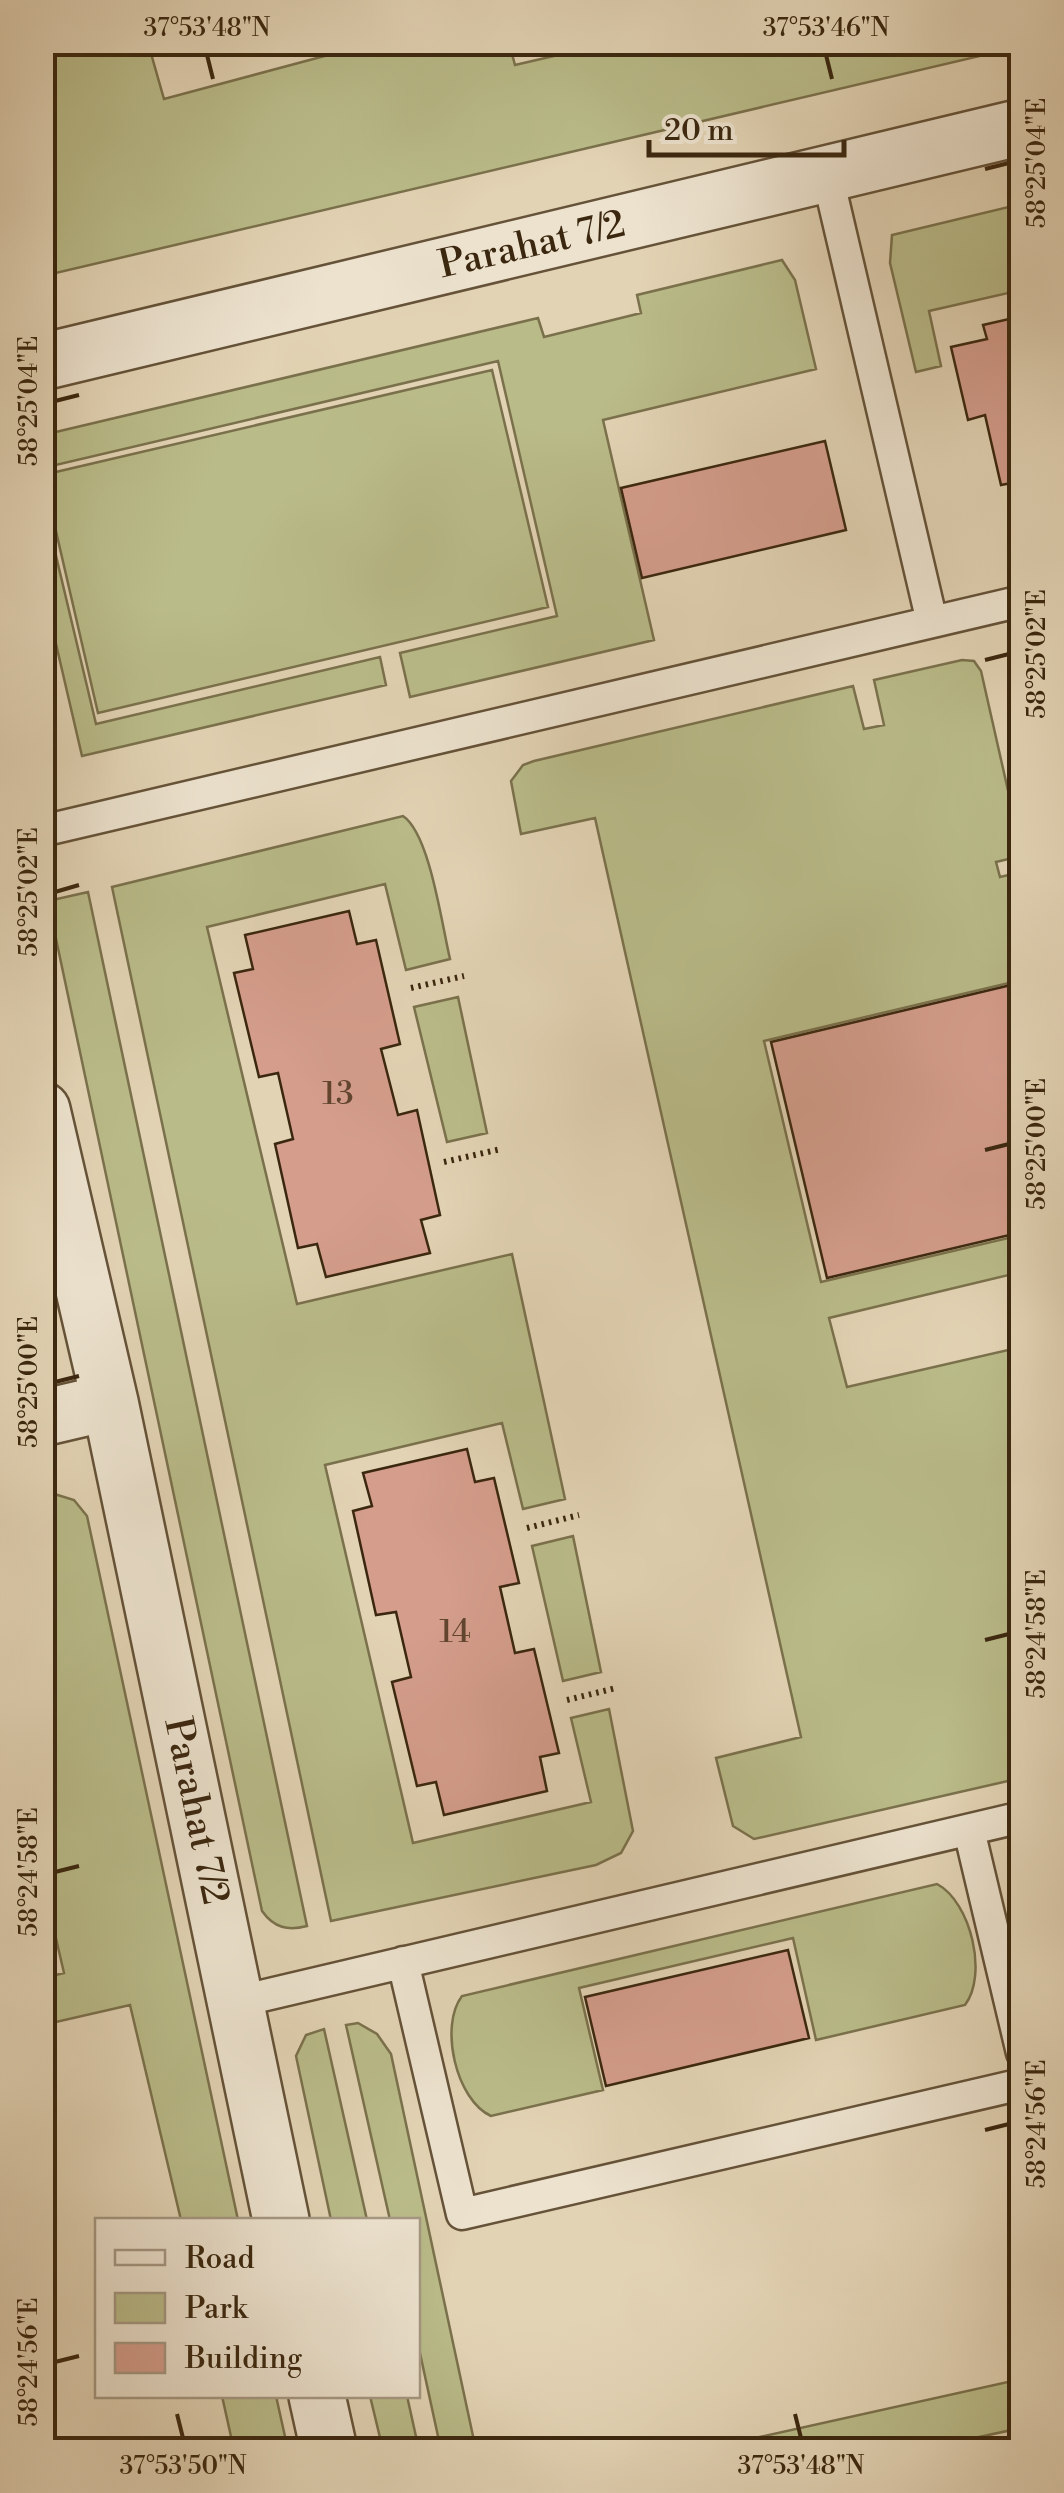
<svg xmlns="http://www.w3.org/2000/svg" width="1064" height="2493" font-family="'Libre Bodoni',serif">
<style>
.green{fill:#b9bb89;stroke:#7a714c;stroke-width:2.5}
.building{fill:#d49d8c;stroke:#3b270f;stroke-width:2.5}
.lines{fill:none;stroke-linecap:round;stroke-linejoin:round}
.lane-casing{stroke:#655238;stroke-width:35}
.street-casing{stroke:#655238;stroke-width:60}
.path{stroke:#3b270f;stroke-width:6;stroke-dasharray:2.5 5;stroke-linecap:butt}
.lane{stroke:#ece2ce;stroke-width:30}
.street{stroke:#ece2ce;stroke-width:55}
.ticks{fill:none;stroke:#3b270f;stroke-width:4}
.labels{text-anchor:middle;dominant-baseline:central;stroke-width:8;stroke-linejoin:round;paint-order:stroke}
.number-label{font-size:32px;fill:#61442e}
.street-label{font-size:38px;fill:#3b270f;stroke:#ece2ce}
.neatline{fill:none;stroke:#3b270f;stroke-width:4}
.ticks-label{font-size:25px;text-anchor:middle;fill:#3b270f}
</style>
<rect width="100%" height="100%" fill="#e2d3b4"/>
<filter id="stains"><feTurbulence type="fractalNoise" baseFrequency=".002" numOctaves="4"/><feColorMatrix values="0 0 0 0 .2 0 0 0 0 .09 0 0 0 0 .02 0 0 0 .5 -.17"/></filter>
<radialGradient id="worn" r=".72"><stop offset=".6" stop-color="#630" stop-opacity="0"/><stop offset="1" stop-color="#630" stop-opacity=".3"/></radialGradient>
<path class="green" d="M 610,43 L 1021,42 L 1022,46 L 43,276 L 43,43 L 148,43 L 164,99 L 373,43 L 509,43 L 515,65 Z
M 1021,204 L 1021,290 L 929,311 L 941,366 L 916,372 L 890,263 L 892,235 Z
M 782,260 L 795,280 L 816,369 L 603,420 L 654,640 L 410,697 L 400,653 L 557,616 L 498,361 L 43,468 L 43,435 L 538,318 L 544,337 L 641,313 L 637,295 Z
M 492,370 L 548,607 L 98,713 L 43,475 Z
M 42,497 L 96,724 L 380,657 L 386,685 L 82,756 L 43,588 Z
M 962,660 L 974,661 L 981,671 L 1021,848 L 1021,856 L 996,862 L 1000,877 L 1021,872 L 1021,1016 L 1013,982 L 764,1041 L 821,1282 L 1021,1235 L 1021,1272 L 829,1318 L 847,1387 L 1021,1347 L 1021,1778 L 754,1839 L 733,1826 L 716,1758 L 801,1737 L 595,818 L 521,834 L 511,781 L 523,765 L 534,761 L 853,686 L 864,729 L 884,725 L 874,680 Z
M 403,816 C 430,834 442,926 450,959 L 406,970 L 385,884 L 207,927 L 297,1304 L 512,1254 L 565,1499 L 523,1509 L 502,1423 L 325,1465 L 413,1843 L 591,1802 L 571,1718 L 609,1709 L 633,1831 L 621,1853 L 596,1865 L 331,1921 L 112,887 Z
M 88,892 L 307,1926 C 288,1931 274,1928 262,1911 L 48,901 Z
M 458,997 L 487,1133 L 447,1142 L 414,1007 Z
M 48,1492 L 74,1500 L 87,1516 L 238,2220 L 181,2220 L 130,2005 L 43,2025 L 43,1978 L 64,1973 L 42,1878 L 42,1493 Z
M 573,1536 L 601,1672 L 563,1681 L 532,1546 Z
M 937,1884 C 971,1902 988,1975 965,2005 L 816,2040 L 793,1938 L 579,1988 L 603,2090 L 491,2116 C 456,2100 439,2026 462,1996 Z
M 358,2023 L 377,2034 L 391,2054 L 476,2450 L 441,2450 L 418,2344 L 418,2220 L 390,2220 L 346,2025 Z
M 324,2029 L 367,2220 L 331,2220 L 296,2056 L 306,2035 Z
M 1021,2379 L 1021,2428 L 919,2450 L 701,2450 Z
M 222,2396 L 276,2396 L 288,2450 L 234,2450 Z
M 370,2396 L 407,2396 L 419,2450 L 383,2450 Z"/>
<path class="building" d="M 1022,316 L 1022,481 L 1001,485 L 985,415 L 968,420 L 951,347 L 987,339 L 983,325 Z
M 825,441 L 846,530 L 642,578 L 621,488 Z
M 349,911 L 357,944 L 376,940 L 400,1044 L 381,1049 L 398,1115 L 417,1110 L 440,1215 L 421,1220 L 430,1253 L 326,1277 L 317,1244 L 298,1248 L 275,1144 L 293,1139 L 278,1073 L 259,1077 L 234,973 L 253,969 L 245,935 Z
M 1011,985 L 1022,1029 L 1022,1232 L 827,1278 L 771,1042 Z
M 467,1449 L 475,1482 L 494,1478 L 519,1583 L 500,1587 L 515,1653 L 534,1649 L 559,1753 L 540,1757 L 547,1791 L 444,1815 L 436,1782 L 417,1786 L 392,1682 L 411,1677 L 396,1612 L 376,1615 L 353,1511 L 372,1506 L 363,1473 Z
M 788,1950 L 809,2038 L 606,2086 L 585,1997 Z"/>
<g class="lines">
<defs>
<path id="lane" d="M 827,174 L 932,622
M 42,831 L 1022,601
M 969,1830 L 1022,2053
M 403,1962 L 462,2214 L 1022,2084
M 236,2002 L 1022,1817"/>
<path id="street" d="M 42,362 L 1022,127
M 42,1110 L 110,1402 L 281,2220
M 42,1418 L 110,1402
M 317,2396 L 329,2450"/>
</defs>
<use href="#lane" class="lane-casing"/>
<use href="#street" class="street-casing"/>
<path class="path" d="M 411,988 L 464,976
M 444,1162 L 501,1149
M 527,1528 L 579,1515
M 567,1700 L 616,1688"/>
<use href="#lane" class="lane"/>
<use href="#street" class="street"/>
</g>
<path class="ticks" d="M 207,55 L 213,79M 826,55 L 832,79M 985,169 L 1009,163M 55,401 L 79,395M 985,660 L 1009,654M 55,892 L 79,885M 985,1150 L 1009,1144M 55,1382 L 79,1376M 985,1640 L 1009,1634M 55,1872 L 79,1866M 985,2130 L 1009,2124M 55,2362 L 79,2356M 177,2414 L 183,2438M 795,2414 L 801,2438"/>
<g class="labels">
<g class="number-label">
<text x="338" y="1094">13</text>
<text x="455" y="1632">14</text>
</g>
<g class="street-label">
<text transform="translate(532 245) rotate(-13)">Parahat 7/2</text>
<text transform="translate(196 1811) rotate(78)">Parahat 7/2</text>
</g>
</g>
<rect width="1064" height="2493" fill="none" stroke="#e2d3b4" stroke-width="110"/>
<rect x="95" y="2218" width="325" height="180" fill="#ece2ce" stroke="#a59782" stroke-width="2.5"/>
<rect x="115" y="2250" width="50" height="15" fill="#ece2ce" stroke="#a59782" stroke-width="2.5"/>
<text x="185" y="2268" font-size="30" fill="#3b270f">Road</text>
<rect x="115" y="2293" width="50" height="30" fill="#b9bb89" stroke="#a59782" stroke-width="2.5"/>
<text x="185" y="2318" font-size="30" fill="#3b270f">Park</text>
<rect x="115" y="2343" width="50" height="30" fill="#d49d8c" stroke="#a59782" stroke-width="2.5"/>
<text x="185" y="2368" font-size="30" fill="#3b270f">Building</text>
<path d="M649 140v15h195v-15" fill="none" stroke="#3b270f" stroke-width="5"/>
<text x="664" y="140" font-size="30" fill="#3b270f" stroke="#ece2ce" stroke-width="8" paint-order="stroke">20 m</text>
<rect x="55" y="55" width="954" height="2383" class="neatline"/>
<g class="ticks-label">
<text x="207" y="36">37°53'48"N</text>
<text x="826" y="36">37°53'46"N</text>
<text transform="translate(1036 163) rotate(-90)" y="9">58°25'04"E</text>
<text transform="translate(28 401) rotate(-90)" y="9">58°25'04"E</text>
<text transform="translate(1036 654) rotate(-90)" y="9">58°25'02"E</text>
<text transform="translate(28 892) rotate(-90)" y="9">58°25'02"E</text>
<text transform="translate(1036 1144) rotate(-90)" y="9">58°25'00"E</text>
<text transform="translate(28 1382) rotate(-90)" y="9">58°25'00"E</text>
<text transform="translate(1036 1634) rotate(-90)" y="9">58°24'58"E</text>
<text transform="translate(28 1872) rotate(-90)" y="9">58°24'58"E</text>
<text transform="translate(1036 2124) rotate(-90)" y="9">58°24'56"E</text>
<text transform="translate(28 2362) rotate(-90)" y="9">58°24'56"E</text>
<text x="183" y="2474">37°53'50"N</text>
<text x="801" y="2474">37°53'48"N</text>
</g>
<rect width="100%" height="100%" filter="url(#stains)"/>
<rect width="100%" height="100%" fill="url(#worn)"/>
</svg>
